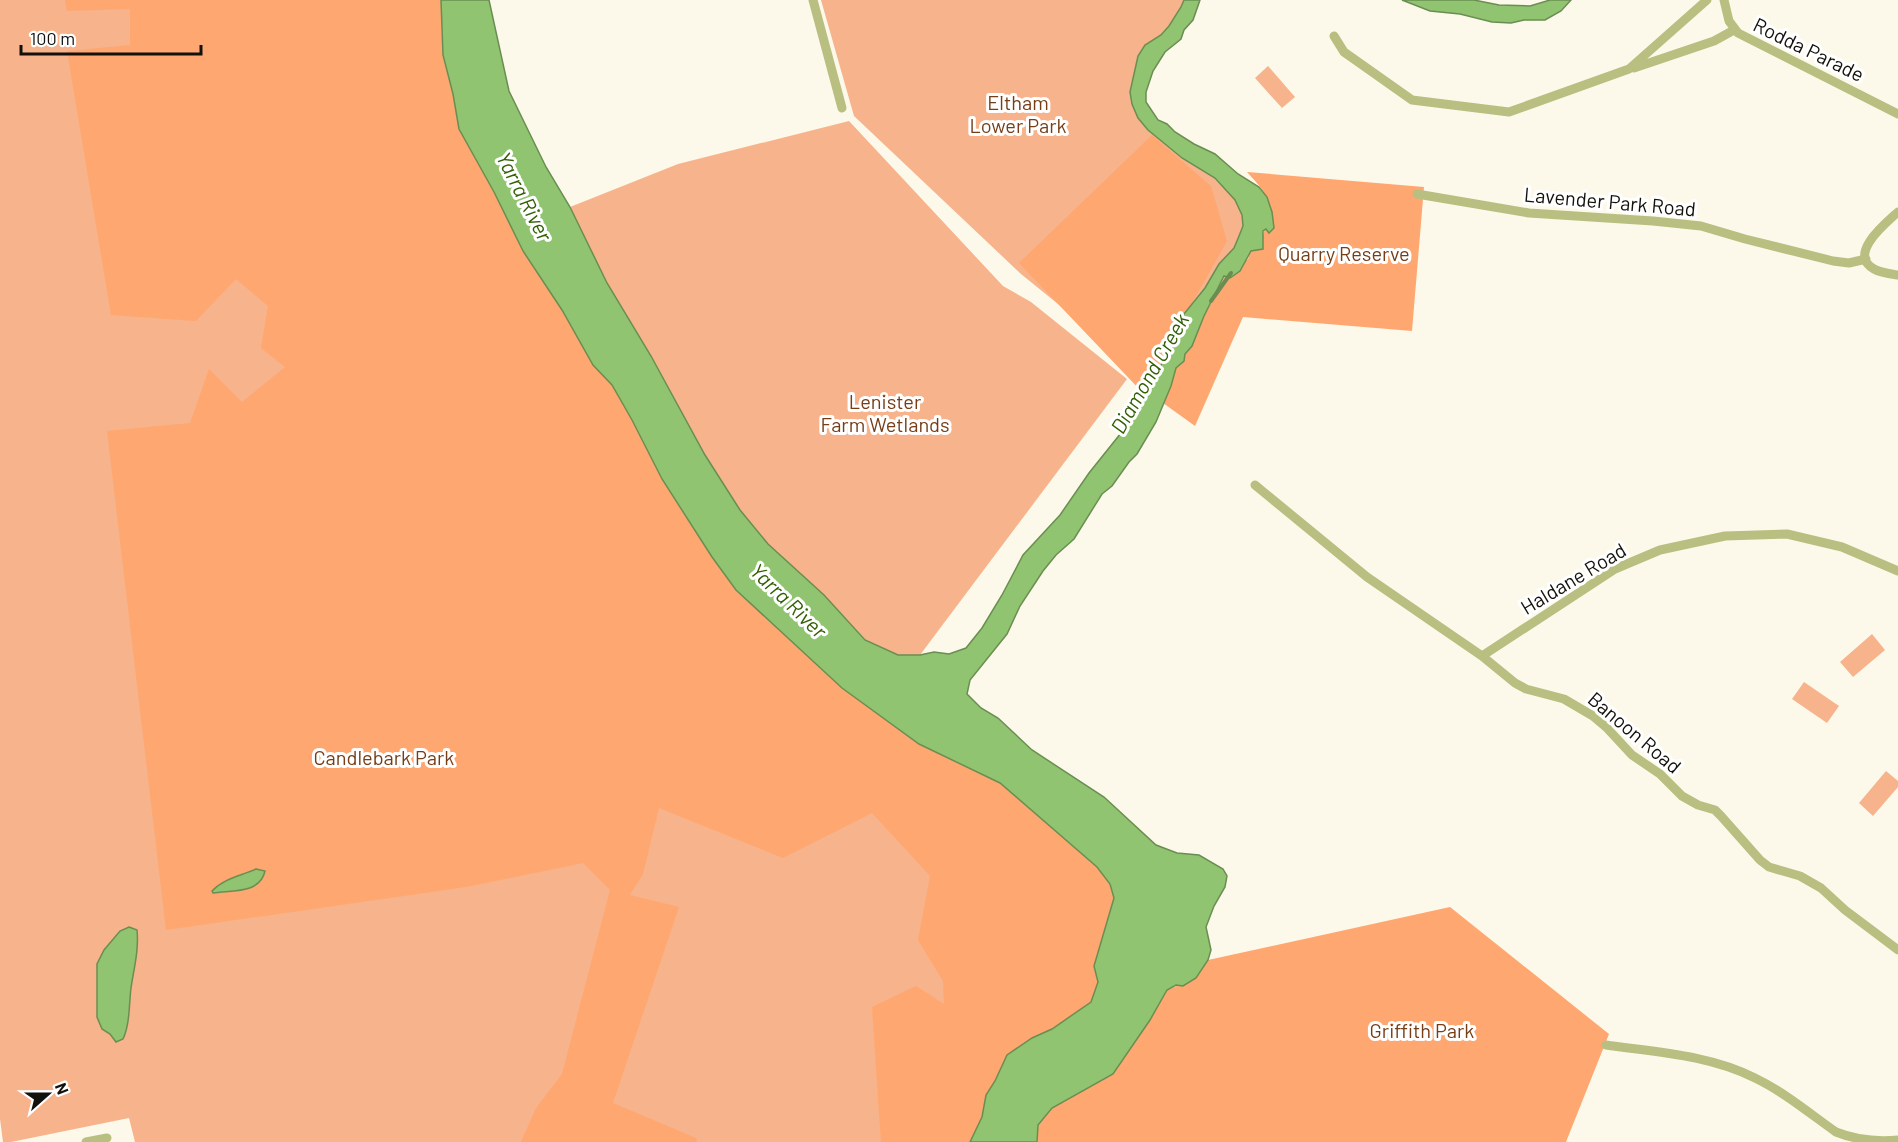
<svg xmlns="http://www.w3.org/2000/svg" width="1898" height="1142" font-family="Barlow,sans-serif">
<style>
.green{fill:#f7b38b}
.forest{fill:#ffa770}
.water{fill:#90c470;stroke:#6a8e52;stroke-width:1.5}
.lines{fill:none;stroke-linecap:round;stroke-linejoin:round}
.stream{stroke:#6a8e52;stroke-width:4}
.minor{stroke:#b8bf81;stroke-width:9}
.labels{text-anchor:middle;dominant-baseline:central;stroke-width:6;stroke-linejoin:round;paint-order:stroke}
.street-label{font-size:20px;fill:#12110c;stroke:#fff}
.park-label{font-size:20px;fill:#763e17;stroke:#fff}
.water-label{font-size:21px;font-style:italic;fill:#315f02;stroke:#fff}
</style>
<rect width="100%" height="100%" fill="#fdf9ea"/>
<path class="green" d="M 0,0 L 441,0 L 443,55 L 494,192 L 919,744 L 973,1133 L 970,1142 L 135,1142 L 129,1118 L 11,1142 L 3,1142 L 0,1119 Z
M 821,0 L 1184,0 L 1181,7 L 1169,26 L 1161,35 L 1145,45 L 1138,56 L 1130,92 L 1148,130 L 1182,158 L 1215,178 L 1235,200 L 1242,215 L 1243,226 L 1234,248 L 1219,264 L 1206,290 L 1177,326 L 1153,381 L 1021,274 L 854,116 Z
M 1268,66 L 1295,97 L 1282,108 L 1255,78 Z
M 849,121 L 1003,286 L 1031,302 L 1127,379 L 920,655 L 898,655 L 865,640 L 851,624 L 768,544 L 740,510 L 705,455 L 651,356 L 607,283 L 570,207 L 678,164 Z
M 1872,634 L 1885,650 L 1853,677 L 1840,662 Z
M 1804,682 L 1839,706 L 1827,723 L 1792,699 Z
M 1886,771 L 1898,781 L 1898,787 L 1873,816 L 1859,803 Z"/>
<path class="forest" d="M 65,0 L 441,0 L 443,55 L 453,94 L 459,129 L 494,192 L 523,251 L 562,310 L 593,365 L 612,385 L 632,420 L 662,479 L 712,557 L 736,590 L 842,688 L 919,744 L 1000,783 L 1097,867 L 1110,884 L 1114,898 L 1094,966 L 1098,982 L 1091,1002 L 1052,1030 L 1032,1038 L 1007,1055 L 995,1081 L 986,1095 L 982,1117 L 970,1142 L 881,1142 L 872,1007 L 916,986 L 944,1004 L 943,981 L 918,940 L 930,876 L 872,813 L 783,858 L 659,808 L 643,874 L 630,895 L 679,907 L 613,1103 L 696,1138 L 697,1142 L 521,1142 L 536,1108 L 562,1074 L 610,890 L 583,863 L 466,887 L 166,930 L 107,431 L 190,423 L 209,369 L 242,402 L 285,367 L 261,348 L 268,306 L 236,279 L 196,321 L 111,315 L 67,51 L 130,45 L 130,9 L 67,11 Z
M 1152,135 L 1211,186 L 1227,241 L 1142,392 L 1019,263 Z
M 1247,172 L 1424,187 L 1412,331 L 1243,317 L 1195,426 L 1163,403 L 1171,386 L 1176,368 L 1184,361 L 1185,354 L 1192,346 L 1204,316 L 1225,276 L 1248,259 L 1251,251 C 1265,245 1269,214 1266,199 C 1265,190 1253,179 1247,172 Z
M 1450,907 L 1609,1034 L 1566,1142 L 1037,1142 L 1038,1125 L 1052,1108 L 1113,1074 L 1150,1020 L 1167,990 L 1196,978 L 1208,960 Z"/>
<path class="water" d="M 441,0 L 489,0 L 509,91 L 546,167 L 570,207 L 607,283 L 651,356 L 705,455 L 740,510 L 768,544 L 824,595 L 865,640 L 898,655 L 920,655 L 934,652 L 949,654 L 966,648 L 982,628 L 1002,595 L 1023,555 L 1060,515 L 1089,473 L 1133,418 L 1142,395 L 1156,375 L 1167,353 L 1175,325 L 1205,288 L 1219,264 L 1234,248 L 1239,236 L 1243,226 L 1242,215 L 1235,200 L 1215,178 L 1182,158 L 1148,130 L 1138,118 L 1132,104 L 1130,92 L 1138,56 L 1145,45 L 1161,35 L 1169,26 L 1181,7 L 1184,0 L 1200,0 L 1193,20 L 1184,30 L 1181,39 L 1165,52 L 1153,71 L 1146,92 L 1146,102 L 1158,120 L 1167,124 L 1175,132 L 1194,144 L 1215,154 L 1238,174 L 1259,187 L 1267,197 L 1272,212 L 1274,228 L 1269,233 L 1266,229 L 1263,231 L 1263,249 L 1251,251 L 1240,271 L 1230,278 L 1224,276 L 1204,316 L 1192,346 L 1185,354 L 1184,361 L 1176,368 L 1171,386 L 1156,422 L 1137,454 L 1129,462 L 1112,486 L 1102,494 L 1074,539 L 1056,555 L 1043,571 L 1020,606 L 1007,634 L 970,680 L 967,694 L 981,708 L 998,718 L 1032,750 L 1104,797 L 1156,845 L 1177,853 L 1199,855 L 1223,869 L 1227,876 L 1225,887 L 1214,906 L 1206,927 L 1211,950 L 1208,960 L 1196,978 L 1183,986 L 1176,985 L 1167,990 L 1150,1020 L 1113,1074 L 1052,1108 L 1038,1125 L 1037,1142 L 970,1142 L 982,1117 L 986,1095 L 995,1081 L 1007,1055 L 1032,1038 L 1052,1029 L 1091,1002 L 1098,982 L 1094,966 L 1114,898 L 1110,884 L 1097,867 L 1000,783 L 919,744 L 842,688 L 736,590 L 712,557 L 662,479 L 632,420 L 612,385 L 593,365 L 562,310 L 523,251 L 494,192 L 459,129 L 453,94 L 443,55 Z
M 1402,0 L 1474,0 L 1499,5 L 1530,6 L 1550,0 L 1571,0 L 1561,11 L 1545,20 L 1524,20 L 1511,23 L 1492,22 L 1460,14 L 1430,11 Z
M 256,869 L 265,871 C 260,894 232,890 213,893 L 212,891 C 224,878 241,876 256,869 Z
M 129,927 L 137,930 C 139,950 134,968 131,988 C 129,1004 130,1024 123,1039 L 116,1042 L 110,1034 L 102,1029 L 97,1017 L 97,964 L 104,950 L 120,931 Z"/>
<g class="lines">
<path class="stream" d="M 1211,301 L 1231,273"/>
<path class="minor" d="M 813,0 L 842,108
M 1724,0 L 1729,21 L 1738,33 L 1898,114
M 1334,36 L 1344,52 L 1412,100 L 1509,112 L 1629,69 L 1707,0
M 1634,68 L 1714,41 L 1734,30
M 1417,194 L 1529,213 L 1653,221 L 1701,226 L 1745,239 L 1833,261 L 1849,263 L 1866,259
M 1898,212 C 1886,223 1847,254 1874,269 C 1881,273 1891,274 1898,275
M 1255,485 L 1367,577 L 1482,656 L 1515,683 L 1526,689 L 1564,699 L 1593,716 L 1606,727 L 1632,755 L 1660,774 L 1682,796 L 1698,805 L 1715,810 L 1721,816 L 1760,860 L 1769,867 L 1800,876 L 1821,888 L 1845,910 L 1898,950
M 1482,656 L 1615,569 L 1660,550 L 1725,536 L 1787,534 L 1842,547 L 1898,571
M 1606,1045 C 1656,1052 1710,1055 1755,1078 C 1784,1092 1809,1113 1836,1132 C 1856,1140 1876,1142 1898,1140
M 86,1142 L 107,1138"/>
</g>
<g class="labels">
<g class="street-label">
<text transform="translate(1809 49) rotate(26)">Rodda Parade</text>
<text transform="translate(1610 201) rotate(5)">Lavender Park Road</text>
<text transform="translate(1573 578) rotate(-31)">Haldane Road</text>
<text transform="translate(1635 732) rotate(40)">Banoon Road</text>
</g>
<g class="park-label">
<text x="1018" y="102">Eltham<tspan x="1018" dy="23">Lower Park</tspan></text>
<text x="1344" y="253">Quarry Reserve</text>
<text x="885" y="401">Lenister<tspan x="885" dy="23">Farm Wetlands</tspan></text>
<text x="384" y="757">Candlebark Park</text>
<text x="1422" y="1030">Griffith Park</text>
</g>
<g class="water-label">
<text transform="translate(525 196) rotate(63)">Yarra River</text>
<text transform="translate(1149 373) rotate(-60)">Diamond Creek</text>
<text transform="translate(789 600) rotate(44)">Yarra River</text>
</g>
</g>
<g transform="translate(48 1094) rotate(69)" stroke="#ffffff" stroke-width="4.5" paint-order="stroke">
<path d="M0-4.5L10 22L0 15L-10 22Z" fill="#12110c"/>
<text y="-9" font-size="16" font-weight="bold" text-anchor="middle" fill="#12110c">N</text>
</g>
<path d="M21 45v9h180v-9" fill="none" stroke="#12110c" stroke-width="3"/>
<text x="30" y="45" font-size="18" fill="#12110c" stroke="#ffffff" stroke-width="4.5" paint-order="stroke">100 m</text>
</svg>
